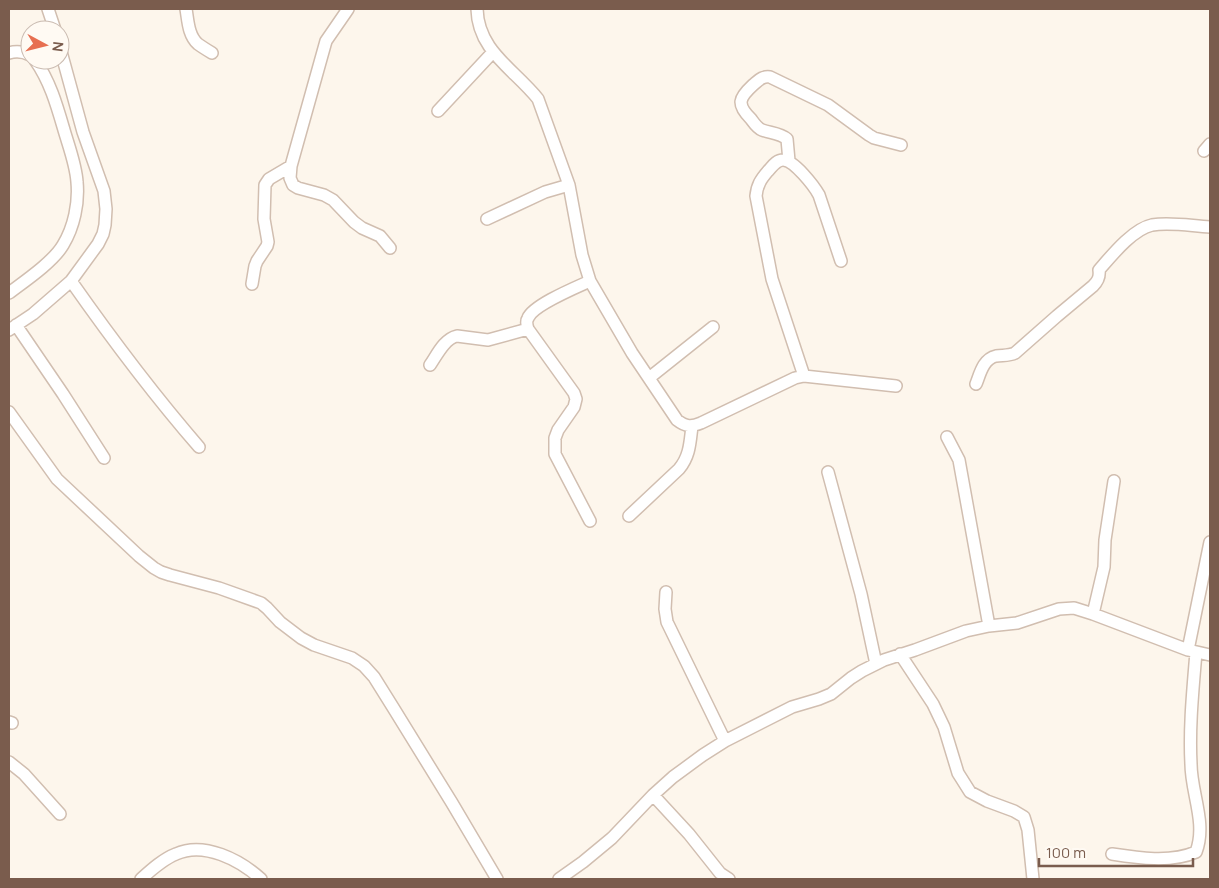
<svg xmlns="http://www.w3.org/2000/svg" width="1219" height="888" font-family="Manrope,sans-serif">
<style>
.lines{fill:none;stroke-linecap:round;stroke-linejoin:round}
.minor-casing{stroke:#d1beb0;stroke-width:14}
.minor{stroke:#fff;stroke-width:11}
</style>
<rect width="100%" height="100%" fill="#fdf6ec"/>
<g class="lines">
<defs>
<path id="minor" d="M 48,9 L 55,30
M 186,9 C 188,20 188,35 198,44 C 202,47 207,50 212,53
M 348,9 L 346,12 L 326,41 L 291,166 L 290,178 L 293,185 L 298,188 L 324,195 L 333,200 L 354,222 L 362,228 L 380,236 L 390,248
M 477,9 C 478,51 514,69 538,99 L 569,185 L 582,255 L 590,281 L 632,353 L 677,420 C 686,427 691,427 701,423 L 795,378 L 804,376 L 896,386
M 9,53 C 16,51 24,52 30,55
M 438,111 L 493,52
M 1204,151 L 1210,144
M 789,161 L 787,139 C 780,133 770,133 762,130 C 757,128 754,123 751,119 C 736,104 739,98 753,85 C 759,80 762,76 770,77 L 828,105 L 869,135 L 874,138 L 901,145
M 487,219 L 545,192 L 569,185
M 71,281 C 111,338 153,394 199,447
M 252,284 L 255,266 L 257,261 L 267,246 L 268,242 L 264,219 L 265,185 L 269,179 L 291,166
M 9,293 C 25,281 53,262 63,245 C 74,227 79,203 77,182 C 76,165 69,147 64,130 C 57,106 50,81 35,60
M 16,325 L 63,394 L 104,458
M 9,330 L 33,314 L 71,281 L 98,244 L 103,234 L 105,225 L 106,209 L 104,191 L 83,132 L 60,48
M 430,365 C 437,355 444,339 457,336 L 488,340 L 528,329
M 804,376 L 772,279 L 756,196 C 757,185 761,179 768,171 C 772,167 776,160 783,160 C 794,160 814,186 819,195 L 841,261
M 649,378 L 713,327
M 976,384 C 980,374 983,359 996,356 C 1003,355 1009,356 1015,353 L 1057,316 L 1093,286 C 1098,281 1100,277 1099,270 C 1112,255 1133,229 1152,225 C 1171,222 1191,226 1210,227
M 9,412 L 57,479 L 139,556 L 154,568 L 161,572 L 170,575 L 219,588 L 261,603 L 267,608 L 280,622 L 301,638 L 314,645 L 352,658 L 364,666 L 374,677 L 394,709 L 452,803 L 497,879
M 947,437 L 959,460 L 989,626
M 828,472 L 861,594 L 876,664
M 629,516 L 679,469 C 690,456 690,442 692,426
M 590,521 L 555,454 L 555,438 L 558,430 L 574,407 L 576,399 L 574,393 L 528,329 C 527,326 526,321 528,318 C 533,305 577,287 590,281
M 666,592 L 665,609 L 667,622 L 725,741
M 1093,614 L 1104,567 L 1105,540 L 1114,481
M 1188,650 L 1210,542
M 900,654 L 933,704 L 944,727 L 958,773 L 970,792 L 987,801 L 1014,811 L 1024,817 L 1028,830 L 1033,879
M 9,722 L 12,723
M 9,762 L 24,774 L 60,814
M 653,795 L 689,834 L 720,873 L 729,879
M 1112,854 C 1138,858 1171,863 1196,852 C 1207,823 1191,793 1191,764 C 1189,727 1193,689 1196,652
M 141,879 C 151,870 163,859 176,854 C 204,841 240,860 261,879
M 559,879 L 583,862 L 612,838 L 653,795 L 673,777 L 703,755 L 725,741 L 792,707 L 819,699 L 831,694 L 851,678 L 862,671 L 884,660 L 915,650 L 966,631 L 989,626 L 1017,623 L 1059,609 L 1074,608 L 1093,614 L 1188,650 L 1210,655"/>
</defs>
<use href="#minor" class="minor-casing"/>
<use href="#minor" class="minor"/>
</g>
<rect width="1219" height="888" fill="none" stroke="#7a5c4d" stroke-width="20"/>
<g transform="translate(45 45) rotate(97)"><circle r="24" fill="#fffaf3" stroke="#cabbb1"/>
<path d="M0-4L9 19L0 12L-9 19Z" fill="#e76f51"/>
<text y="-8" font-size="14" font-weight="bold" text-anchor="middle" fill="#7a5c4d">N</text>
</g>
<path d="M1039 858v8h154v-8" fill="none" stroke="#7a5c4d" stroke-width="2.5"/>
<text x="1046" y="858" font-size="15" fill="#7a5c4d" stroke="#fffaf3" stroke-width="4" paint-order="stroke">100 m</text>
</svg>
